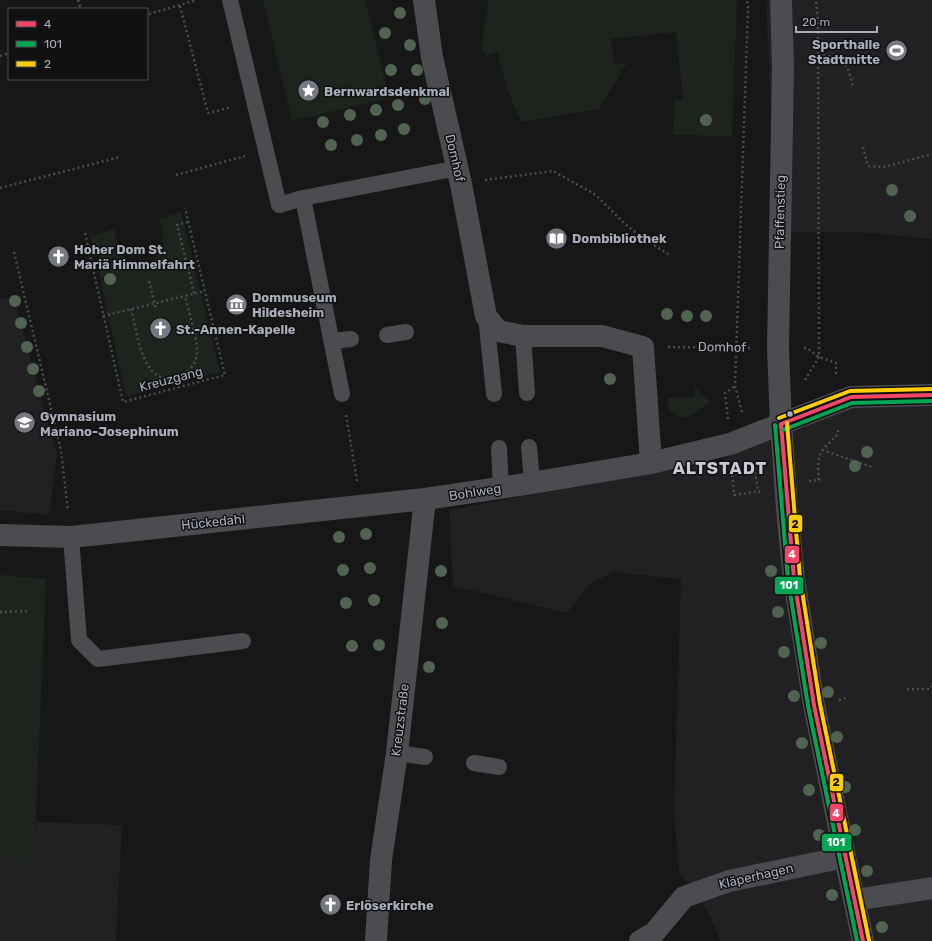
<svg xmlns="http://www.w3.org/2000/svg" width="932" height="941" font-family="Rubik,sans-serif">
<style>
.built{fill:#212123}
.green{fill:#1d241e}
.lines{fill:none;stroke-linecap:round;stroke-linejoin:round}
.path{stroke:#4d4e52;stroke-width:2.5;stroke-dasharray:2 3;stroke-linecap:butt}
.service{stroke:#4b4c50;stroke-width:16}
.pedestrian{stroke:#4b4c50;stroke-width:22}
.minor{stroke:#4b4c50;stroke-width:22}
.tertiary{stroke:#4b4c50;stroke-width:22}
.bus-1-casing{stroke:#111113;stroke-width:7}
.bus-2-casing{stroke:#111113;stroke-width:7}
.bus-3-casing{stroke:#111113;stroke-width:7}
.bus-1{stroke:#f34667;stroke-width:4}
.bus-2{stroke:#00a651;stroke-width:4}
.bus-3{stroke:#fc0;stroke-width:4}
.tree{fill:#506451}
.bus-dot{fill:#a8adb8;stroke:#111113;stroke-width:1.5}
.labels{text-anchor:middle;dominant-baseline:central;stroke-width:3;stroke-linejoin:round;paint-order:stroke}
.poi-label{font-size:13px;font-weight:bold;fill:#a8adb8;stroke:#111113;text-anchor:start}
.street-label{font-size:13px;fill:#a8adb8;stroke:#111113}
.district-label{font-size:17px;font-weight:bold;letter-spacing:1px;fill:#c9ccd4;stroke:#111113}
.line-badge{stroke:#111113;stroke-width:1.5}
.badge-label{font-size:11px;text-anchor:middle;font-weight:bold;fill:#fff}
.pale-badge-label{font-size:11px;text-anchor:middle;font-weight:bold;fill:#111}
</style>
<rect width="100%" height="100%" fill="#171717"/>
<path class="built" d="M 766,0 L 932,0 L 932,239 L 857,232 L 777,232 Z
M 13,295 L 57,456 L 49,515 L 0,510 L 0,299 Z
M 932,398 L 932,941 L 721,941 L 707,911 L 679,871 L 674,811 L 681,579 L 613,572 L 589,585 L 567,613 L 453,586 L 449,510 L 721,461 L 781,425 L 836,402 Z
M 36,822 L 122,825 L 116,941 L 0,941 L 0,854 L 34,862 Z"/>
<path class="green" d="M 263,0 L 365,0 L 389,98 L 292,121 Z
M 489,0 L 737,0 L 732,136 L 673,135 L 674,101 L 683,100 L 676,32 L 611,39 L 614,64 L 627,63 L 599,109 L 521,122 L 507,88 L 497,52 L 486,56 L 481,48 Z
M 181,212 L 220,372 L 187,381 L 185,376 L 183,376 L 183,381 L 165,387 L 163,382 L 160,383 L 161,387 L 126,397 L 101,282 L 105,281 L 104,278 L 100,279 L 96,260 L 100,258 L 99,256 L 95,257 L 90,236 L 114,229 C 116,237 118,249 123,256 C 135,270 159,263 163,246 C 164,236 161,227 159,218 Z
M 695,387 L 711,402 C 704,406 696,413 689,416 C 675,421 666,410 667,398 L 695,397 Z
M 0,575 L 46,579 L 34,863 L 0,854 Z"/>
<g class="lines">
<path class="path" d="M 78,0 L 81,9
M 180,6 L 208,113 L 232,107
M 149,14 L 197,0
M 818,55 C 845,56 848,64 853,88
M 0,56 L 9,53
M 863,147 L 868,166 L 884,167 L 932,154
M 176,175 L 245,156
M 485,180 L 553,171 L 596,195 L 625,224 L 641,237 L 670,255
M 0,188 L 120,157
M 188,222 L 177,225 L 194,293
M 85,233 L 123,402 L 225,375 L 185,208
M 14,252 L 61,451 L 68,511
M 149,281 L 156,309
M 131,309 C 138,334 142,393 182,375 C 190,371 197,362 197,353 C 197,335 189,313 185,296
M 103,316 L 205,291
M 668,347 L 753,348
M 804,348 L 807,348 L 819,357 L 836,363 L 836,376
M 805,380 L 819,357 L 818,23 L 816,0
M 742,412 L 735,386 L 748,8 L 747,0
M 346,415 L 357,481
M 728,419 L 725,393 L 735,386
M 822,450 L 872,467
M 753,462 L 758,491 L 761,493
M 732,470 L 734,495 L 759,491
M 809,481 L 819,480 C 816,453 820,452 838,434 L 838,429
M 0,612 L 29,611
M 907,689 L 929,689 L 932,686
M 839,700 L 846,698"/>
<path class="service" d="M 230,0 L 279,205 L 303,198 L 458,168
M 303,198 L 342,394
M 486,316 L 494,394
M 387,335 L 406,332
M 523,336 L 527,393
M 332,341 L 351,339
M 529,447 L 532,483
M 499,448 L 501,488
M 71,537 L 79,640 L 98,659 L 243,641
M 397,753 L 425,757
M 474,763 L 499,767"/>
<path class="pedestrian" d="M 854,900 L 932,888"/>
<path class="minor" d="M 424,0 L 432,57 L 461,184 L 486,316 L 498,331 L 523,336 L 602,336 L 643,347 L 651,463
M 0,535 L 71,537 L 425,499 L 532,483 L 651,463 L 730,444 L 781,424
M 376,941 L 381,860 L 397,753 L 425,499
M 640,941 L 654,933 L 684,897 L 729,881 L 845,857"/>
<path class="tertiary" d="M 781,0 L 783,67 L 778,348 L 781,424 L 787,509 L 794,579 L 814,705 L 845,857 L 863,941
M 781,424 L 851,397 L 932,395"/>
<defs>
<path id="bus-1" d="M 781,424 L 794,579 L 814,705 L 863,941
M 781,424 L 851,397 L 932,395"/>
<path id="bus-2" d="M 775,425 L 788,580 L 808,706 L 857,941
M 783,430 L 852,403 L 932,401"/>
<path id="bus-3" d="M 779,418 L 850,391 L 932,389
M 787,423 L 800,578 L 820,704 L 869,940"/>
</defs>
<use href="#bus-1" class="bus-1-casing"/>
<use href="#bus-2" class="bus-2-casing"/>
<use href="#bus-3" class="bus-3-casing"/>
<use href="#bus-1" class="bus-1"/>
<use href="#bus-2" class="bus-2"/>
<use href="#bus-3" class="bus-3"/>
</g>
<g class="tree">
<circle cx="400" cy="13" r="6"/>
<circle cx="385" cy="33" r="6"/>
<circle cx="410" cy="45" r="6"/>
<circle cx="391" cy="70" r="6"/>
<circle cx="417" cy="70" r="6"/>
<circle cx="425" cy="99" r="6"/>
<circle cx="398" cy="105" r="6"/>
<circle cx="376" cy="110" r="6"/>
<circle cx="350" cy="115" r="6"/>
<circle cx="706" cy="120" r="6"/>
<circle cx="323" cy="122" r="6"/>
<circle cx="404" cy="129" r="6"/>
<circle cx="381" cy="135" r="6"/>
<circle cx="357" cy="140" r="6"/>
<circle cx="331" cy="145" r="6"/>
<circle cx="892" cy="190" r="6"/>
<circle cx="910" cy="216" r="6"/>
<circle cx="110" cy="279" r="6"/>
<circle cx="15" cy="301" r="6"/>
<circle cx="667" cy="314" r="6"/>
<circle cx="687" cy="316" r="6"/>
<circle cx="706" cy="316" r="6"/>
<circle cx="21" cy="323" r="6"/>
<circle cx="27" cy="347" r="6"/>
<circle cx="33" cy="369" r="6"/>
<circle cx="610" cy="379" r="6"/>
<circle cx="39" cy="391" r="6"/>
<circle cx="867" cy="452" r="6"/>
<circle cx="855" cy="466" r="6"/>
<circle cx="366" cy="534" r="6"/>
<circle cx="339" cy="537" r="6"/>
<circle cx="370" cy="568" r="6"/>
<circle cx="343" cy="570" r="6"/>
<circle cx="441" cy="571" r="6"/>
<circle cx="771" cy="571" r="6"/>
<circle cx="374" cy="600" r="6"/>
<circle cx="346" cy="603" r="6"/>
<circle cx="778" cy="612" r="6"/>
<circle cx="442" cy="623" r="6"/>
<circle cx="821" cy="643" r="6"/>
<circle cx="379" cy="645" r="6"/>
<circle cx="352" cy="646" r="6"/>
<circle cx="784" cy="652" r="6"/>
<circle cx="429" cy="667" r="6"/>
<circle cx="828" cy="692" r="6"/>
<circle cx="794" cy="696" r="6"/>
<circle cx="837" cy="737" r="6"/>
<circle cx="802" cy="743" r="6"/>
<circle cx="845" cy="787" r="6"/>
<circle cx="809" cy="790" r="6"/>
<circle cx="855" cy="830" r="6"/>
<circle cx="819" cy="835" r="6"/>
<circle cx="867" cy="871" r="6"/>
<circle cx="832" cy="895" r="6"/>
<circle cx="882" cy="927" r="6"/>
</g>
<defs>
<symbol id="stadium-disc" viewBox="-11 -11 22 22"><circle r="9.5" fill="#757880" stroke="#111113"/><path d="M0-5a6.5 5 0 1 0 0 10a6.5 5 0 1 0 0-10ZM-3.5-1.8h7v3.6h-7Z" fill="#fff"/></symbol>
<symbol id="sight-disc" viewBox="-11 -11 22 22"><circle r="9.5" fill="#757880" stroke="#111113"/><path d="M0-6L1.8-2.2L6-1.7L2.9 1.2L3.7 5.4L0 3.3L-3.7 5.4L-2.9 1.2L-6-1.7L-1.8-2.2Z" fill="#fff"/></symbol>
<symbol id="library-disc" viewBox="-11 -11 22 22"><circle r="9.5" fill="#757880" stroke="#111113"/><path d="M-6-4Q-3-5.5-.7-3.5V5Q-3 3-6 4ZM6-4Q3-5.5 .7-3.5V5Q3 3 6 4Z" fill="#fff"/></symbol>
<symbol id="church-disc" viewBox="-11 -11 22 22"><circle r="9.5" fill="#757880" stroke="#111113"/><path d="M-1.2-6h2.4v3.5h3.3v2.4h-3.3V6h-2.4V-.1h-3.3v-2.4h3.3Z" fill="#fff"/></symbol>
<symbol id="museum-disc" viewBox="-11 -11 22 22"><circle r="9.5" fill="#757880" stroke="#111113"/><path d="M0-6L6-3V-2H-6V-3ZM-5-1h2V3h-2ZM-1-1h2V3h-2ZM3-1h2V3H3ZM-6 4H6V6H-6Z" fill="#fff"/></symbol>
<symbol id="school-disc" viewBox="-11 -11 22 22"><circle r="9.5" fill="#757880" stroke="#111113"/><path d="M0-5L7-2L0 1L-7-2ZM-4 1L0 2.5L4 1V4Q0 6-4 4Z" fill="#fff"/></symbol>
</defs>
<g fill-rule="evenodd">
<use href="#stadium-disc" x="884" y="38" width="25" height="25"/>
<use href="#sight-disc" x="296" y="78" width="25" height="25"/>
<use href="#library-disc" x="544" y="226" width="25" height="25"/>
<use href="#church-disc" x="46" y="244" width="25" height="25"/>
<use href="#museum-disc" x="224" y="292" width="25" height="25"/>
<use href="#church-disc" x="148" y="316" width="25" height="25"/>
<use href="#school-disc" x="12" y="410" width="25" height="25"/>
<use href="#church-disc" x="318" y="892" width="25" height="25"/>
</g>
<circle class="bus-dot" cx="790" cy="414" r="3.5"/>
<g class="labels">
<g class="poi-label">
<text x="880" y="44" text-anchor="end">Sporthalle<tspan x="880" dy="15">Stadtmitte</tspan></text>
<text x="324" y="91">Bernwardsdenkmal</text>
<text x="572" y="238">Dombibliothek</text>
<text x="74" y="249">Hoher Dom St.<tspan x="74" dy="15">Mariä Himmelfahrt</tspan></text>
<text x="252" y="297">Dommuseum<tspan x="252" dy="15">Hildesheim</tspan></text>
<text x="176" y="329">St.-Annen-Kapelle</text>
<text x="40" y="416">Gymnasium<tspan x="40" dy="15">Mariano-Josephinum</tspan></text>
<text x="346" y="905">Erlöserkirche</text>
</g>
<g class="street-label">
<text transform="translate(455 158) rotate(77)">Domhof</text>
<text transform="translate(780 212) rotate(-89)">Pfaffenstieg</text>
<text transform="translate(722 347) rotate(1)">Domhof</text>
<text transform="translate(171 379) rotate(-15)">Kreuzgang</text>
<text transform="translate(475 492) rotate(-9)">Bohlweg</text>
<text transform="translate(213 522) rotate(-6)">Hückedahl</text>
<text transform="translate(400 720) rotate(-83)">Kreuzstraße</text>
<text transform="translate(756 876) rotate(-13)">Kläperhagen</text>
</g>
<g class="district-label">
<text x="720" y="468">ALTSTADT</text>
</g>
</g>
<g class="line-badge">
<rect x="788" y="514" width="15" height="19" rx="4" fill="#fc0"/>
<rect x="784" y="545" width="16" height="19" rx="4" fill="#f34667"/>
<rect x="774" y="576" width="30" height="19" rx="4" fill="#00a651"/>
<rect x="829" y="773" width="15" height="19" rx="4" fill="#fc0"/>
<rect x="829" y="803" width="15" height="19" rx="4" fill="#f34667"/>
<rect x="821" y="833" width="31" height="19" rx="4" fill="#00a651"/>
</g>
<g class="badge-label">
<text x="792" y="558">4</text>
<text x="789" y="589">101</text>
<text x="836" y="817">4</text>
<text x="836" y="846">101</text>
</g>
<g class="pale-badge-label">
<text x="795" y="528">2</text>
<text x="836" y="786">2</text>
</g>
<rect x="8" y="8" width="140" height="72" fill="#111113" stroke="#4d4f55"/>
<rect x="16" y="21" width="20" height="6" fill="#f34667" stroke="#4d4f55"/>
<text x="44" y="28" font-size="12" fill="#a8adb8">4</text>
<rect x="16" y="41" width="20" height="6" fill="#00a651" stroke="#4d4f55"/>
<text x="44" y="48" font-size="12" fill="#a8adb8">101</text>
<rect x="16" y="61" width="20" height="6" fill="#ffcc00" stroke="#4d4f55"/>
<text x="44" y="68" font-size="12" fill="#a8adb8">2</text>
<path d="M796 26v6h81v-6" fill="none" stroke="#a8adb8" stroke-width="2"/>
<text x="802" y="26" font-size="12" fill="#a8adb8" stroke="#111113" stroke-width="3" paint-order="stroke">20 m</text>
</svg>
